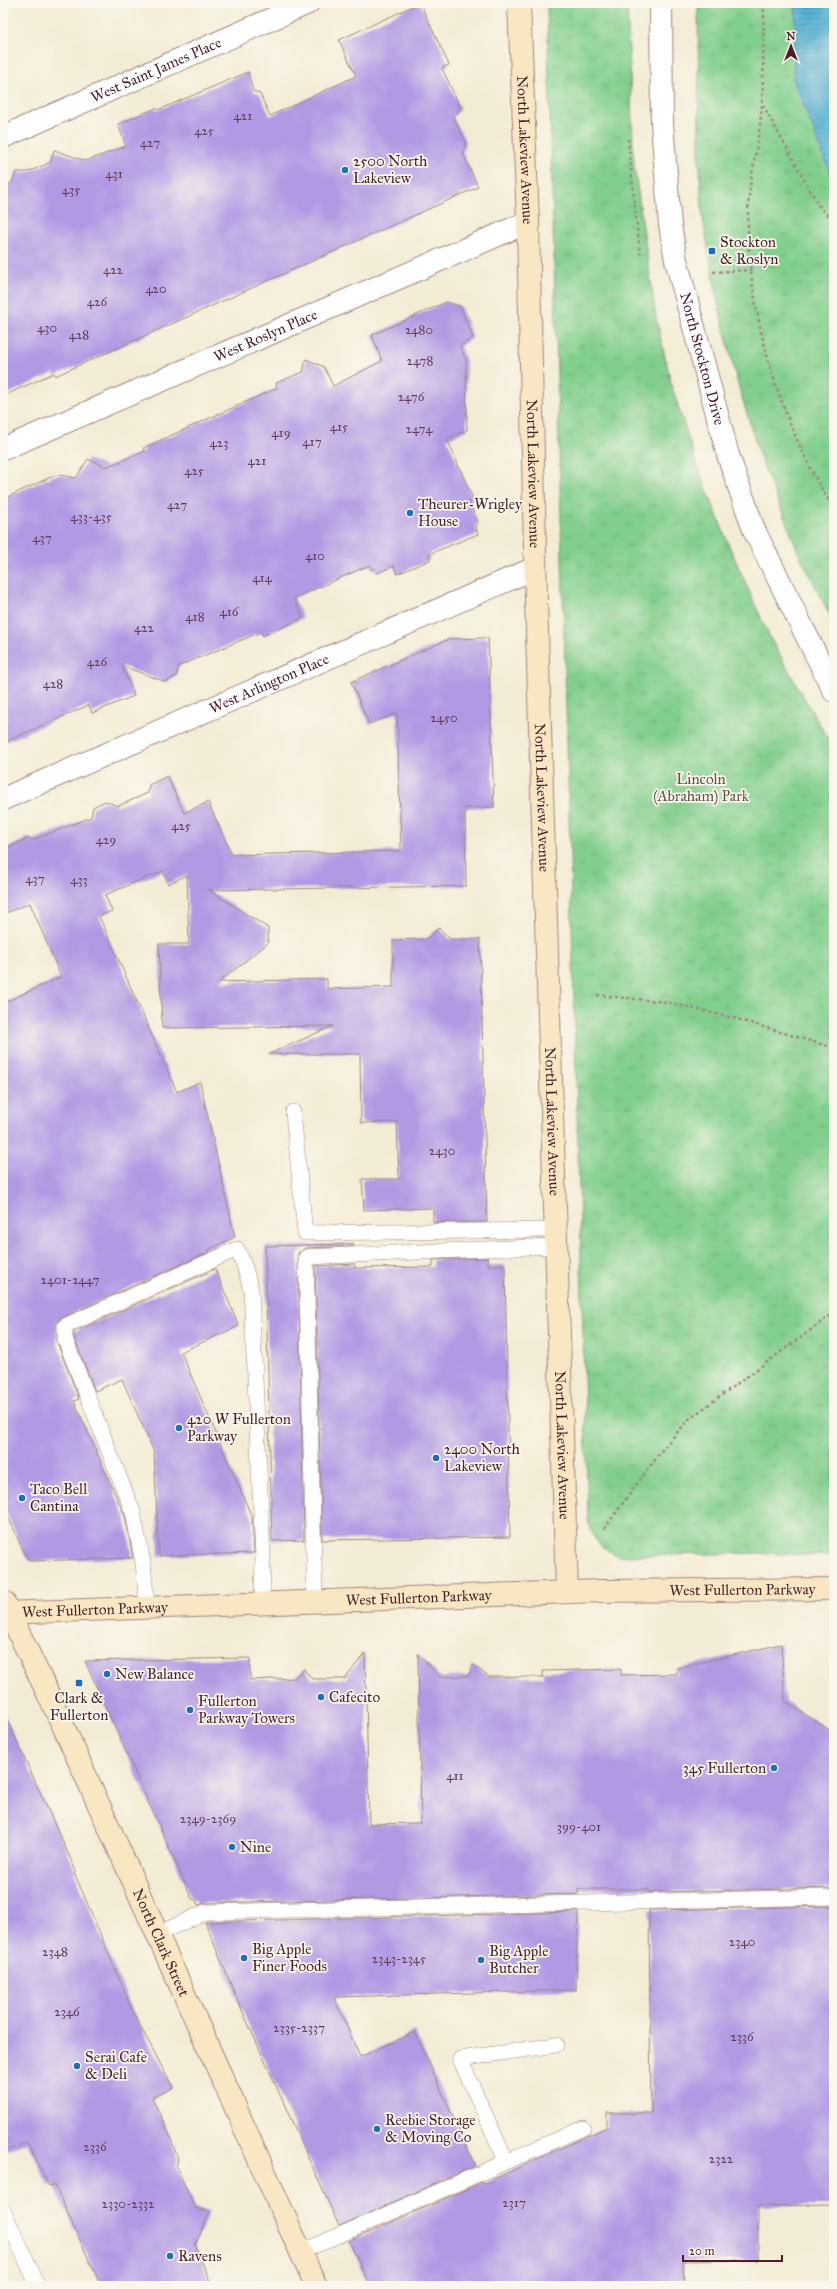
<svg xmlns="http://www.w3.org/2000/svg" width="837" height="2289" font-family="'IM FELL Great Primer',serif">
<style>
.park{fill:url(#park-tufts);stroke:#66775c}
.water{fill:url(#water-rules);stroke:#506880}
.building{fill:#b199e4}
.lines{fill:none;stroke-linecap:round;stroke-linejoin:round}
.lane-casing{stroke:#9e8680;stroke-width:16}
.street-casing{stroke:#9e8680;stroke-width:24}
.secondary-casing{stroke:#9e8680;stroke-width:24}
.path{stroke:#9e8680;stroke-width:2.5;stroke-dasharray:3 3;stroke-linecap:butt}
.lane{stroke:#fff;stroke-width:15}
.street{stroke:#fff;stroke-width:22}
.secondary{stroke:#f9e7c3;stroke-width:22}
.poi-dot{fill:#1f6fb2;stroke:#fbf7ec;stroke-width:1.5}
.labels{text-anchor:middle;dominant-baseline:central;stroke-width:3.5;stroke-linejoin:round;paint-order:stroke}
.number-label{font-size:13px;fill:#643e59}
.street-label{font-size:15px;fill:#4a1f2b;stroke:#fbf7ec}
.poi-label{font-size:15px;fill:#4a1f2b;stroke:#fbf7ec;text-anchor:start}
.park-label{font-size:15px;fill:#5b5448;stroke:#fbf7ec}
</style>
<defs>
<pattern id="park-tufts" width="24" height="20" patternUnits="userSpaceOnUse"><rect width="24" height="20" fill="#82cf8d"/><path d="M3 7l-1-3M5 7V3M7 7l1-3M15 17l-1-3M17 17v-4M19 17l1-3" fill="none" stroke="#72b17a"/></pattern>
<pattern id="water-rules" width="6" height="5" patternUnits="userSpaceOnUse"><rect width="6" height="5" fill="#57b2d5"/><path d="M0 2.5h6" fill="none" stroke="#4a90ad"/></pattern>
</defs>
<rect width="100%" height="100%" fill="#fbf7ec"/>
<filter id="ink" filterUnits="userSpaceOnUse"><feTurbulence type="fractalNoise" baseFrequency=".025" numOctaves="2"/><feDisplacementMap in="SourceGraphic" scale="8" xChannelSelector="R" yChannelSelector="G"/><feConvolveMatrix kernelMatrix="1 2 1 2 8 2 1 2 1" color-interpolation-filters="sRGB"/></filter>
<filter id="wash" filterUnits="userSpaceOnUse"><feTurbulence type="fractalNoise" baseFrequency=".012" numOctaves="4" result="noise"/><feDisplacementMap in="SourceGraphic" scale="16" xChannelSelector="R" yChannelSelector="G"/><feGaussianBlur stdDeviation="0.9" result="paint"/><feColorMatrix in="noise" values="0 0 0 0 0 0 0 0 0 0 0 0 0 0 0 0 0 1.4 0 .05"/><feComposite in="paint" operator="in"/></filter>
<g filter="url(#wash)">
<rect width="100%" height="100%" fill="#f3ecd5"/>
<path class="park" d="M 547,3 L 627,3 L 634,164 L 656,318 L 672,387 L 696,462 L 730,548 L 769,636 L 834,750 L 834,1556 L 761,1553 L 619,1556 C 598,1546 594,1542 588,1520 Z
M 698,3 L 834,3 L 834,623 L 799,554 L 760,457 L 737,381 L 717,299 L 702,212 L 699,157 Z"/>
<path class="water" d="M 796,3 L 834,3 L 834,182 L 793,78 Z"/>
<g id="blocks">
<path class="building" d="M 420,3 L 449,65 L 442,68 L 461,109 L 453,117 L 466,142 L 463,153 L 478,187 L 55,376 L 54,373 L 3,396 L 3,187 L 12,183 L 16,172 L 28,172 L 51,162 L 54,150 L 86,161 L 126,146 L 118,124 L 156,108 L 158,110 L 248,72 L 253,91 L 260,94 L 270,116 L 356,76 L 339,40 Z
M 446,302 L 460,306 L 473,338 L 460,346 L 466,360 L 467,430 L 447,439 L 473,499 L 469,502 L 478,523 L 475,525 L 478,534 L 429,554 L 430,560 L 397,574 L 394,566 L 377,573 L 375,568 L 372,570 L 370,565 L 294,598 L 303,618 L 263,636 L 261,632 L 179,666 L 176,676 L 166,682 L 122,666 L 134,696 L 92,713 L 89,705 L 3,743 L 3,499 L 53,476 L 60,475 L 76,478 L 88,459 L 106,467 L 145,451 L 143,448 L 277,388 L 276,383 L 303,372 L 306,359 L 324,367 L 333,386 L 382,361 L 372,335 Z
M 488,638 L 494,807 L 465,808 L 466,886 L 209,890 L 268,928 L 268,943 L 219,982 L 327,979 L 327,989 L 393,987 L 393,940 L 426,939 L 439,928 L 450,939 L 480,939 L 487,1222 L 433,1222 L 433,1208 L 364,1210 L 362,1179 L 399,1179 L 397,1122 L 361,1123 L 360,1054 L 269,1054 L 333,1026 L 162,1028 L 159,944 L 189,944 L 187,875 L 168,884 L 163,871 L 105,895 L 112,911 L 99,916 L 177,1092 L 200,1082 L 235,1237 L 208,1250 L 209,1252 L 61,1318 L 57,1322 L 57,1342 L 79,1399 L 74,1401 L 125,1516 L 133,1558 L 30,1561 L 25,1555 L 3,1505 L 3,1003 L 61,977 L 30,903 L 3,914 L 3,850 L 28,838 L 33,840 L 91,817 L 93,807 L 105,801 L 118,806 L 148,793 L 149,785 L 167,776 L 184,813 L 208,802 L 232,855 L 401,851 L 397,713 L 369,724 L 351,682 L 449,639 Z
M 354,1244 L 354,1246 L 306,1248 L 298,1253 L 304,1540 L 272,1541 L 265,1246 Z
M 488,1258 L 488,1265 L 505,1265 L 510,1537 L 322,1540 L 315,1266 L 354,1264 L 355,1268 L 433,1267 L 433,1260 Z
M 215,1269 L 239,1326 L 181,1352 L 252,1517 L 254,1553 L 159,1556 L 154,1452 L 122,1379 L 95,1391 L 74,1337 L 74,1332 Z
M 781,1644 L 785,1701 L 834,1733 L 834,1888 L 649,1892 L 649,1889 L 578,1889 L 578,1894 L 205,1903 L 198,1905 L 195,1899 L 192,1899 L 85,1661 L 250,1658 L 250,1680 L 295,1678 L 304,1669 L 312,1679 L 345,1679 L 365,1653 L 369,1824 L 421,1823 L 418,1654 L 440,1677 L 468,1676 L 473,1665 L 489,1677 L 543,1677 L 543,1671 L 621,1669 L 621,1675 L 677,1674 L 677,1668 Z
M 3,1711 L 76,1871 L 74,1872 L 134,2014 L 173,2088 L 152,2098 L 168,2131 L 178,2159 L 176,2166 L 195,2208 L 210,2212 L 195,2245 L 212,2286 L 101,2286 L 54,2184 L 49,2186 L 27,2142 L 3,2152 Z
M 834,1906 L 834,2205 L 758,2206 L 758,2260 L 683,2261 L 684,2286 L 370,2286 L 349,2241 L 483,2182 L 483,2184 L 607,2127 L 607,2113 L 651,2113 L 649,1910 Z
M 578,1912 L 576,1990 L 334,1997 L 360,2057 L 415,2032 L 475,2166 L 339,2226 L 237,1999 L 205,1922 Z"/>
</g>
</g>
<g filter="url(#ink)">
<use href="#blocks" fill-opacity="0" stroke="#9e8680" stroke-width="1"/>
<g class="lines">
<defs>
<path id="lane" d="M 293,1112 L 305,1233 L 555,1230
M 315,1601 L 306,1257 L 556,1246
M 147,1607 L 143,1562 L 133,1512 L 65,1339 L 65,1326 L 237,1249 L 244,1265 L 251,1289 L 263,1558 L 262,1603
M 158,1934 L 205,1912 L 834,1897
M 506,2161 L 460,2059 L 556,2045
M 3,2210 L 38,2286
M 301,2252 L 583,2128"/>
<g id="street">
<path id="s1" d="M 661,3 L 662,124 L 670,225 L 676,260 L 728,455 L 754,530 L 834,691"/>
<path id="s2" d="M 3,137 L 308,3"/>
<path id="s3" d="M 3,449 L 528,222"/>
<path id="s4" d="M 3,799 L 535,568"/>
</g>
<g id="secondary">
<path id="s5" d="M 519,3 L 528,222 L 536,600 L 567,1592"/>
<path id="s6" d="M 4,1602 L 61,1721 L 316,2286"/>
<path id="s7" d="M 3,1613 L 600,1591 L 834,1589"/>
</g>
</defs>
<use href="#lane" class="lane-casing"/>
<use href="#street" class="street-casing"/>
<use href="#secondary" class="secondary-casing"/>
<path class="path" d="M 764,3 C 763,36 764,70 762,103 C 760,143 747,182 748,223 C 749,320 782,428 834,509
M 763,105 L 820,208 L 834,221
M 628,139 L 640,254
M 713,272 L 751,270
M 597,995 L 666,1002 L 737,1019 L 834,1048
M 604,1529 L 662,1450 L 689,1419 L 834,1313"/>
<use href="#lane" class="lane"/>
<use href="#street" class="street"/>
<use href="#secondary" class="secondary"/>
</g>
</g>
<g class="poi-dot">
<circle cx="345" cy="170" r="4"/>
<rect x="708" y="247" width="8" height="8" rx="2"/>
<circle cx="410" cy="513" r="4"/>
<circle cx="179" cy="1428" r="4"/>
<circle cx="436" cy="1458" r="4"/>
<circle cx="22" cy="1498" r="4"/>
<circle cx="107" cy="1674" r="4"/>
<rect x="75" y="1679" width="8" height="8" rx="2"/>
<circle cx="321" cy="1697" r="4"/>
<circle cx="190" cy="1710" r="4"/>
<circle cx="774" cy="1768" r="4"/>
<circle cx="232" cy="1847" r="4"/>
<circle cx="244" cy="1958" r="4"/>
<circle cx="481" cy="1960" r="4"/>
<circle cx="77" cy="2066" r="4"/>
<circle cx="377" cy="2129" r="4"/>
<circle cx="170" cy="2256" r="4"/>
</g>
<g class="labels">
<g class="number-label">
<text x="243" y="116">421</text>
<text x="204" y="131">425</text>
<text x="150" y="143">427</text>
<text x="114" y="174">431</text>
<text x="71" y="190">435</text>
<text x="113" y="270">422</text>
<text x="156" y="289">420</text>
<text x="97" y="302">426</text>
<text x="47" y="328">430</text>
<text x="419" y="330">2480</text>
<text x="79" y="335">428</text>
<text x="420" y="361">2478</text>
<text x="411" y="397">2476</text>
<text x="339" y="427">415</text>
<text x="419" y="429">2474</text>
<text x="281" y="433">419</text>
<text x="312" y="442">417</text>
<text x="219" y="443">423</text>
<text x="257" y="461">421</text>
<text x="194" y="471">425</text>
<text x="177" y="505">427</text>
<text x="91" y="517">433-435</text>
<text x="42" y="538">437</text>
<text x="315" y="556">410</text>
<text x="262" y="578">414</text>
<text x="229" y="612">416</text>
<text x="195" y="617">418</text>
<text x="144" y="628">422</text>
<text x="97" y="662">426</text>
<text x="53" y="684">428</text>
<text x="444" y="718">2450</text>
<text x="181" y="826">425</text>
<text x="106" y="840">429</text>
<text x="35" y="879">437</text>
<text x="79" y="880">433</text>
<text x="442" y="1151">2430</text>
<text x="70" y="1280">2401-2447</text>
<text x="455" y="1776">411</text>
<text x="208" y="1819">2349-2369</text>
<text x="579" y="1827">399-401</text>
<text x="742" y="1942">2340</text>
<text x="55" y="1952">2348</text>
<text x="399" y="1959">2343-2345</text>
<text x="67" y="2012">2346</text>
<text x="299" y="2028">2335-2337</text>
<text x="742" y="2037">2336</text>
<text x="95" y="2147">2336</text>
<text x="721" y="2159">2322</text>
<text x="514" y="2203">2317</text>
<text x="128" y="2204">2330-2332</text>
</g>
<g class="street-label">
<text stroke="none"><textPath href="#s2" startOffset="167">West Saint James Place</textPath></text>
<text stroke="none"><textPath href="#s5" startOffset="147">North Lakeview Avenue</textPath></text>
<text stroke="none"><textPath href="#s3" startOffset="286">West Roslyn Place</textPath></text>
<text stroke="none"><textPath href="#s1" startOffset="360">North Stockton Drive</textPath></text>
<text stroke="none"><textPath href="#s5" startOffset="471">North Lakeview Avenue</textPath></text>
<text stroke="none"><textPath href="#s4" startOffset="290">West Arlington Place</textPath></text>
<text stroke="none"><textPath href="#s5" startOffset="795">North Lakeview Avenue</textPath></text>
<text stroke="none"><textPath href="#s5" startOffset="1119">North Lakeview Avenue</textPath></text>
<text stroke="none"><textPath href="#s5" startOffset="1443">North Lakeview Avenue</textPath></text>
<text stroke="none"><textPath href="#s7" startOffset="740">West Fullerton Parkway</textPath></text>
<text stroke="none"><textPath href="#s7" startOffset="416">West Fullerton Parkway</textPath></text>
<text stroke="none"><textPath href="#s7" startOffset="92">West Fullerton Parkway</textPath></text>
<text stroke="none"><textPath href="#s6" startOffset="375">North Clark Street</textPath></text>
</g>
<g class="poi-label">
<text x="353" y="161">2500 North<tspan x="353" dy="17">Lakeview</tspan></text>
<text x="720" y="242">Stockton<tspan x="720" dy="17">&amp; Roslyn</tspan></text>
<text x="418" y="504">Theurer-Wrigley<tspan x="418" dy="17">House</tspan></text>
<text x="187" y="1419">420 W Fullerton<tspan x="187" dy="17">Parkway</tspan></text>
<text x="444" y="1449">2400 North<tspan x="444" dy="17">Lakeview</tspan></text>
<text x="30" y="1489">Taco Bell<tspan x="30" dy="17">Cantina</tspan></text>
<text x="115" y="1674">New Balance</text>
<text x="329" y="1697">Cafecito</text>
<text x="79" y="1698" text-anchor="middle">Clark &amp;<tspan x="79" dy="17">Fullerton</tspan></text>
<text x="198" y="1701">Fullerton<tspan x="198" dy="17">Parkway Towers</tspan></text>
<text x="766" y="1768" text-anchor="end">345 Fullerton</text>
<text x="240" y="1847">Nine</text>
<text x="252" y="1949">Big Apple<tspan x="252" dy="17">Finer Foods</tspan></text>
<text x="489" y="1951">Big Apple<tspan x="489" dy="17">Butcher</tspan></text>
<text x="85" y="2057">Serai Cafe<tspan x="85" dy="17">&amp; Deli</tspan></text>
<text x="385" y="2120">Reebie Storage<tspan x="385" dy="17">&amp; Moving Co</tspan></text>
<text x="178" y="2256">Ravens</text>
</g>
<g class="park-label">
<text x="701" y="779">Lincoln<tspan x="701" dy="17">(Abraham) Park</tspan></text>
</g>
</g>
<rect width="837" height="2289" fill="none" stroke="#fbf7ec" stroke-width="16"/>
<g transform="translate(791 46)" stroke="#fbf7ec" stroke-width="3" paint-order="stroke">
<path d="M0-3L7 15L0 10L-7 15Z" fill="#4a1f2b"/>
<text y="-6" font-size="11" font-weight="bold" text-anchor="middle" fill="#4a1f2b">N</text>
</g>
<path d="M683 2255v6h99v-6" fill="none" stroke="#4a1f2b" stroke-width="2"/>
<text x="689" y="2255" font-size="12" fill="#4a1f2b" stroke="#fbf7ec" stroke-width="3" paint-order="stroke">20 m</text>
</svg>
